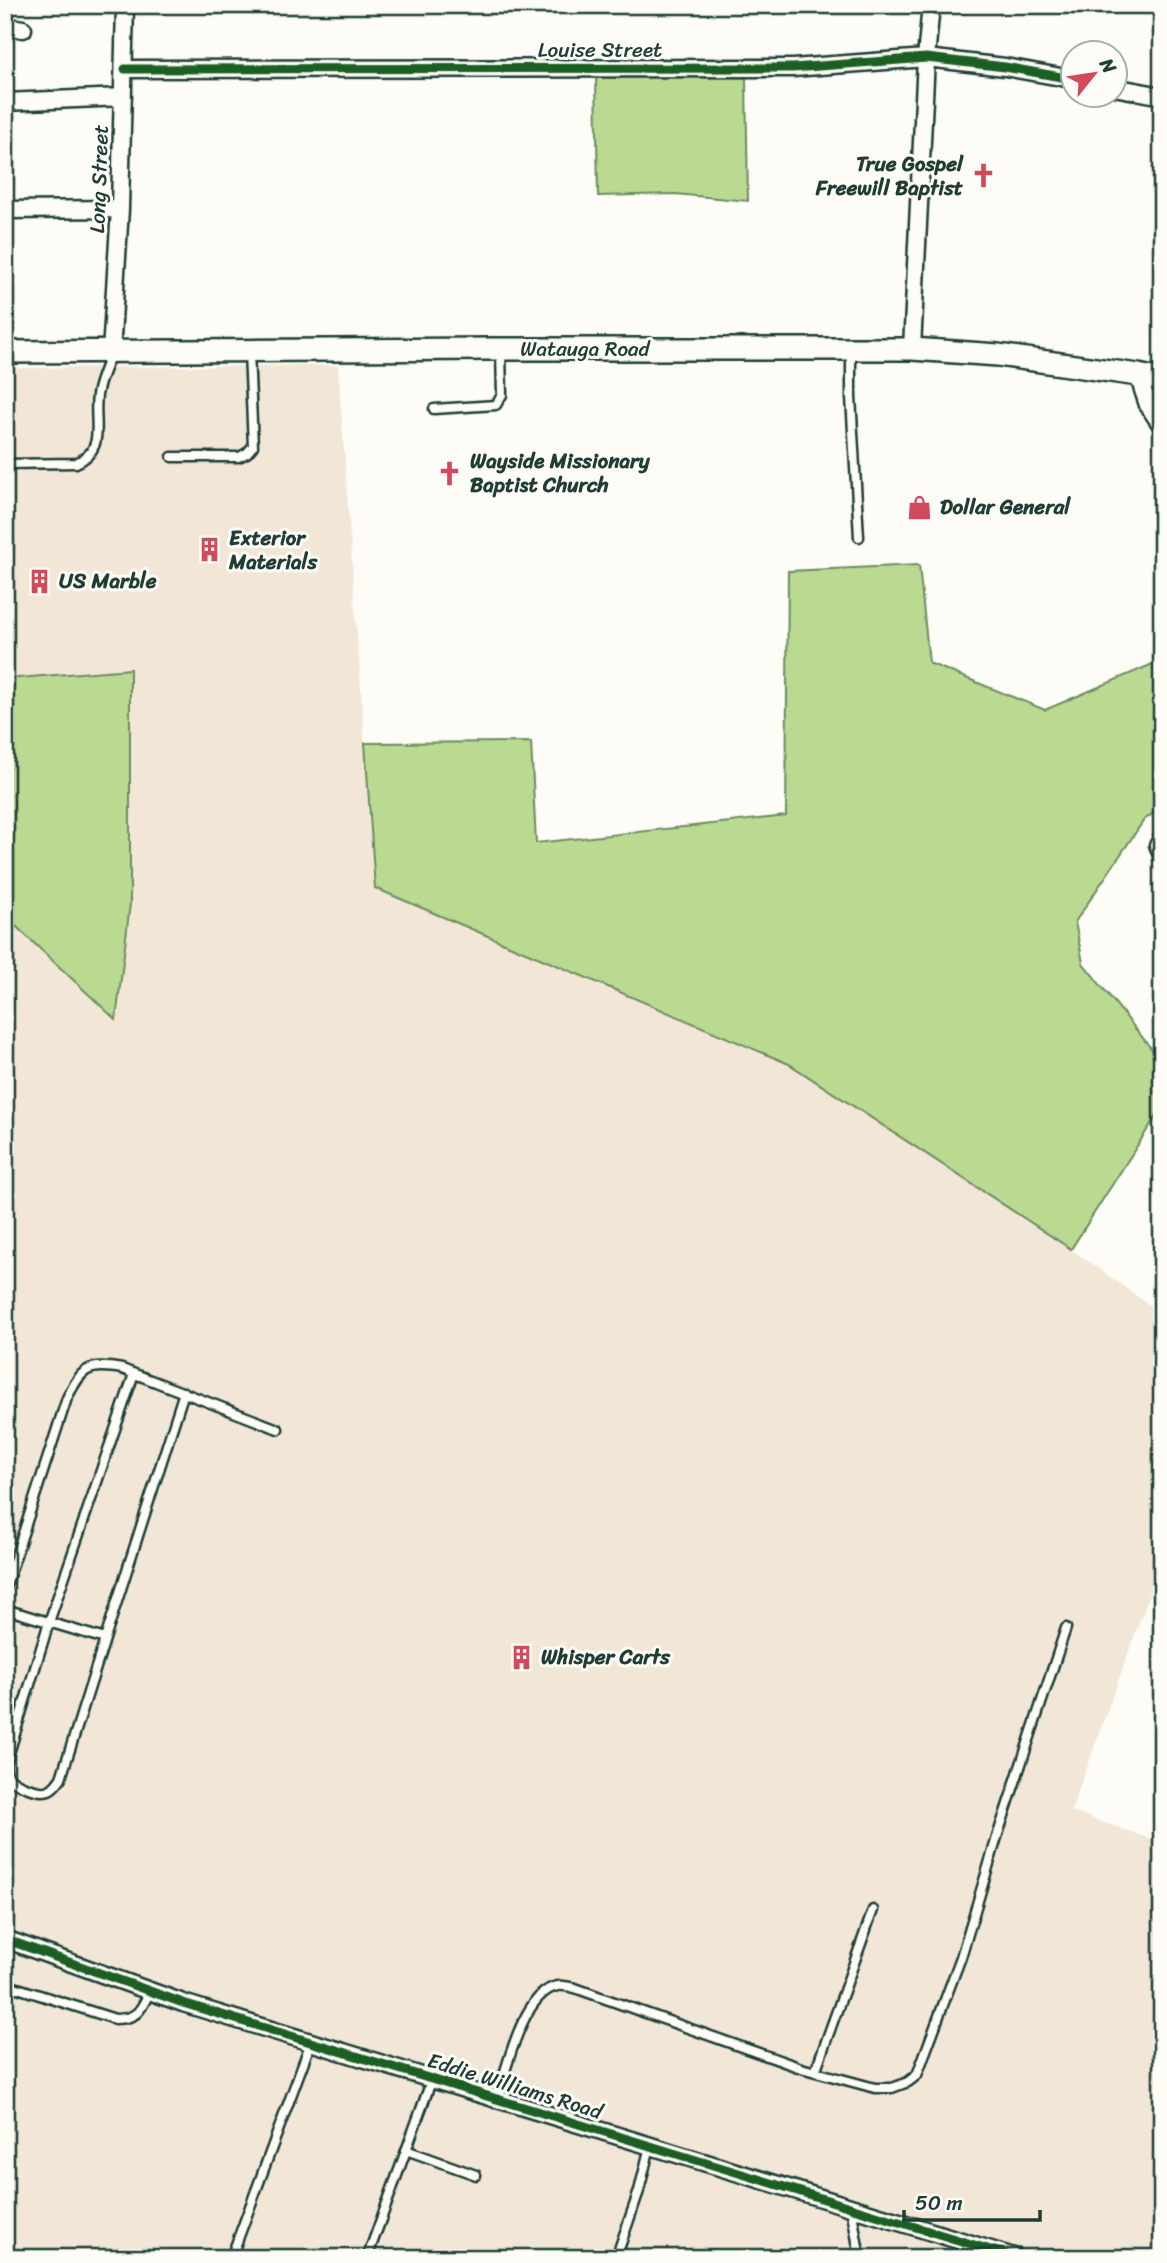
<svg xmlns="http://www.w3.org/2000/svg" width="1167" height="2263" font-family="Sriracha,sans-serif">
<style>
.built{fill:#f2e7d7}
.green{fill:#bad991;stroke:#6c8b62;stroke-width:2}
.lines{fill:none;stroke-linecap:round;stroke-linejoin:round}
.lane-casing{stroke:#1f3d34;stroke-width:13}
.street-casing{stroke:#1f3d34;stroke-width:21}
.secondary-casing{stroke:#1f3d34;stroke-width:26}
.lane{stroke:#fdfcf7;stroke-width:8}
.street{stroke:#fdfcf7;stroke-width:16}
.secondary{stroke:#fdfcf7;stroke-width:21}
.cycleway-casing{stroke:#fdfcf7;stroke-width:13}
.cycleway{stroke:#1b5e20;stroke-width:9}
.labels{text-anchor:middle;dominant-baseline:central;stroke-width:6;stroke-linejoin:round;paint-order:stroke}
.street-label{font-size:21px;fill:#1f3d34;stroke:#fdfcf7}
.poi-label{font-size:21px;font-weight:bold;fill:#1f3d34;stroke:#fdfcf7;text-anchor:start}
</style>
<rect width="100%" height="100%" fill="#fdfcf7"/>
<filter id="ink" filterUnits="userSpaceOnUse"><feTurbulence type="fractalNoise" baseFrequency=".0143" numOctaves="2"/><feDisplacementMap in="SourceGraphic" scale="14" xChannelSelector="R" yChannelSelector="G"/><feConvolveMatrix kernelMatrix="1 2 1 2 8 2 1 2 1" color-interpolation-filters="sRGB"/></filter>
<g filter="url(#ink)">
<path class="built" d="M 338,365 L 375,888 L 789,1064 L 1071,1249 L 1162,1314 L 1162,1560 L 1071,1811 L 1162,1843 L 1162,2258 L 5,2258 L 5,368 Z"/>
<path class="green" d="M 596,75 L 746,76 L 748,201 L 675,194 L 598,196 Z
M 919,565 L 929,663 L 1045,710 L 1162,660 L 1162,807 L 1144,820 L 1075,922 L 1083,963 L 1162,1062 L 1162,1107 L 1071,1249 L 789,1064 L 375,888 L 365,743 L 531,742 L 536,843 L 786,816 L 788,571 Z
M 130,669 L 130,904 L 116,1020 L 5,916 L 5,679 Z"/>
<g class="lines">
<defs>
<path id="lane" d="M 851,349 L 851,397 L 859,537
M 434,409 L 496,405 L 502,395 L 501,352
M 172,457 L 239,457 L 247,453 L 253,446 L 249,352
M 5,464 L 76,463 C 107,449 93,423 97,395 C 99,381 106,367 111,353
M 1162,830 L 1154,845 L 1158,856 L 1162,859
M 5,1589 L 67,1398 C 82,1368 88,1363 122,1369 L 278,1429
M 5,1609 L 105,1639 L 184,1392
M 105,1639 L 61,1778 C 58,1782 54,1788 49,1790 C 41,1794 17,1785 11,1779 C 6,1774 5,1769 6,1763 L 49,1622 L 134,1374
M 5,1984 L 115,2019 C 138,2019 141,2010 150,1991
M 815,2072 L 873,1910
M 497,2099 C 506,2070 523,1991 558,1986 C 563,1985 570,1987 575,1988 L 801,2068 L 875,2088 L 892,2088 L 908,2082 L 917,2075 L 961,1957 L 998,1834 L 1066,1628
M 406,2150 L 476,2175
M 851,2207 L 860,2258
M 231,2258 L 311,2042
M 367,2258 L 432,2079
M 616,2258 L 639,2191 L 650,2146"/>
<path id="street" d="M 5,26 L 23,29
M 125,69 L 793,68 L 926,58 L 1005,67 L 1072,79
M 1114,87 L 1162,96
M 5,102 L 123,97
M 5,210 L 120,209
M 912,349 L 926,58 L 931,5
M 111,353 L 120,209 L 125,5
M 1138,375 L 1148,405 L 1162,426
M 5,1939 L 183,2003 L 1017,2258"/>
<path id="secondary" d="M 5,352 L 490,349 L 912,349 L 998,355 L 1138,375 L 1162,380"/>
</defs>
<use href="#lane" class="lane-casing"/>
<use href="#street" class="street-casing"/>
<use href="#secondary" class="secondary-casing"/>
<use href="#lane" class="lane"/>
<use href="#street" class="street"/>
<use href="#secondary" class="secondary"/>
<defs>
<path id="cycleway" d="M 125,69 L 793,68 L 926,58 L 1005,67 L 1072,79
M 5,1939 L 183,2003 L 1017,2258"/>
</defs>
<use href="#cycleway" class="cycleway-casing"/>
<use href="#cycleway" class="cycleway"/>
</g>
</g>
<defs>
<symbol id="church-bare" viewBox="-9 -9 18 18"><path d="M-1.2-6h2.4v3.5h3.3v2.4h-3.3V6h-2.4V-.1h-3.3v-2.4h3.3Z" fill="#d1495b" stroke="#fdfcf7" stroke-width="2.5" paint-order="stroke"/></symbol>
<symbol id="shop-bare" viewBox="-9 -9 18 18"><path d="M-5-2.5h2.3a2.7 3.5 0 0 1 5.4 0H5L5.5 6h-11ZM-1.5-2.5h3a1.5 2.3 0 0 0-3 0Z" fill="#d1495b" stroke="#fdfcf7" stroke-width="2.5" paint-order="stroke"/></symbol>
<symbol id="building-bare" viewBox="-9 -9 18 18"><path d="M-4-6H4V6H1V3H-1V6H-4ZM-2.5-4.3h1.7v1.8h-1.7ZM.8-4.3h1.7v1.8H.8ZM-2.5-1h1.7V.8h-1.7ZM.8-1h1.7V.8H.8Z" fill="#d1495b" stroke="#fdfcf7" stroke-width="2.5" paint-order="stroke"/></symbol>
</defs>
<g fill-rule="evenodd">
<use href="#church-bare" x="966" y="158" width="35" height="35"/>
<use href="#church-bare" x="432" y="456" width="35" height="35"/>
<use href="#shop-bare" x="902" y="490" width="35" height="35"/>
<use href="#building-bare" x="192" y="532" width="35" height="35"/>
<use href="#building-bare" x="22" y="564" width="35" height="35"/>
<use href="#building-bare" x="504" y="1640" width="35" height="35"/>
</g>
<g class="labels">
<g class="street-label">
<text x="600" y="50">Louise Street</text>
<text transform="translate(99 179) rotate(-88)">Long Street</text>
<text x="585" y="349">Watauga Road</text>
<text transform="translate(515 2086) rotate(17)">Eddie Williams Road</text>
</g>
<g class="poi-label">
<text x="963" y="164" text-anchor="end">True Gospel<tspan x="963" dy="24">Freewill Baptist</tspan></text>
<text x="470" y="461">Wayside Missionary<tspan x="470" dy="24">Baptist Church</tspan></text>
<text x="940" y="507">Dollar General</text>
<text x="229" y="538">Exterior<tspan x="229" dy="24">Materials</tspan></text>
<text x="59" y="581">US Marble</text>
<text x="541" y="1657">Whisper Carts</text>
</g>
</g>
<rect width="1167" height="2263" fill="none" stroke="#fdfcf7" stroke-width="28"/>
<rect x="14" y="14" width="1139" height="2235" fill="none" stroke="#1f3d34" stroke-width="2.5" filter="url(#ink)"/>
<g transform="translate(1094 74) rotate(60)"><circle r="33" fill="#fdfcf7" stroke="#a4b0a9" stroke-width="2"/>
<path d="M0-5L12 26L0 18L-12 26Z" fill="#d1495b"/>
<text y="-10" font-size="19" font-weight="bold" text-anchor="middle" fill="#1f3d34">N</text>
</g>
<path d="M904 2210v10h136v-10" fill="none" stroke="#1f3d34" stroke-width="3.5"/>
<text x="915" y="2210" font-size="21" fill="#1f3d34" stroke="#fdfcf7" stroke-width="5" paint-order="stroke">50 m</text>
</svg>
